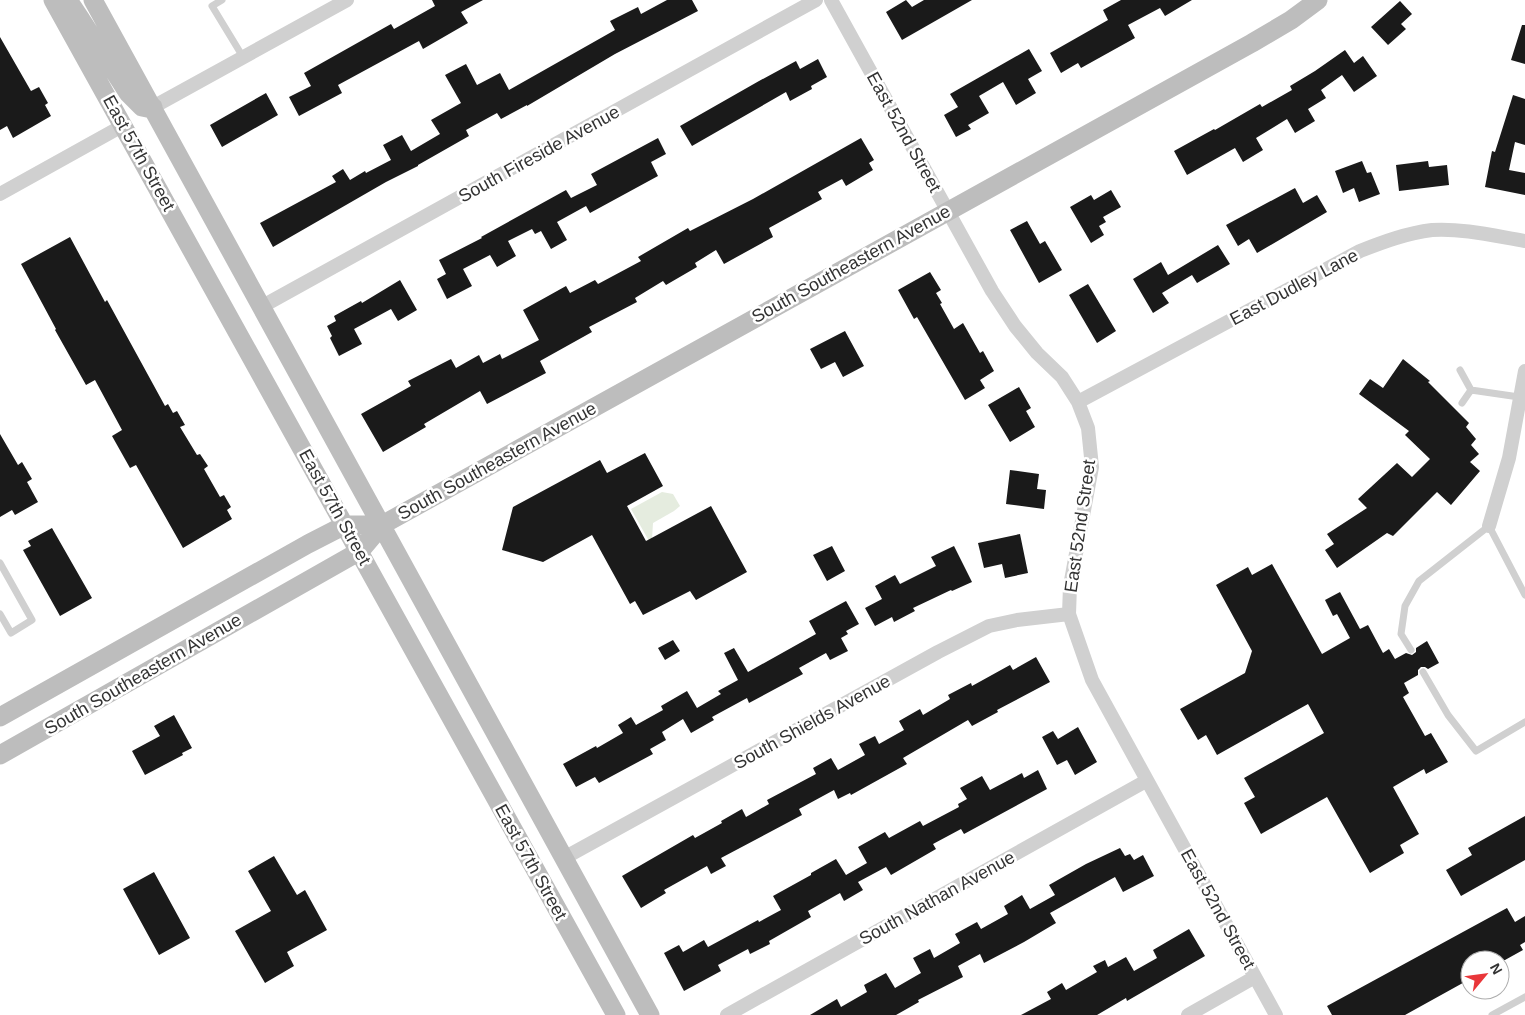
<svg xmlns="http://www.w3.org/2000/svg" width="1525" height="1015" font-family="Helvetica,sans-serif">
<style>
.green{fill:#e5ecdf}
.building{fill:#1a1a1a}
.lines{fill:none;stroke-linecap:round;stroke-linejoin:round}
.lane{stroke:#d0d0d0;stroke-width:7}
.street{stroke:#d0d0d0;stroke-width:14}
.secondary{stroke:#bdbdbd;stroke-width:19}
.labels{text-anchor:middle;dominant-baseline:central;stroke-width:5;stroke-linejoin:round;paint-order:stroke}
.street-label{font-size:18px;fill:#333;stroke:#fff}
</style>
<rect width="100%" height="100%" fill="#fff"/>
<path class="green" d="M 662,492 L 673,494 L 680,506 L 674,511 L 653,523 L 652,539 L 649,541 L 631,509 Z"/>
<path class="building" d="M 432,0 L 483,0 L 461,12 L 468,23 L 423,49 L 419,41 L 338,85 L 342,93 L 299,116 L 289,97 L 311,86 L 304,73 L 391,24 L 394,29 L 435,6 Z
M 667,0 L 692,0 L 698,11 L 615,54 L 527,106 L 527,105 L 501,119 L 497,113 L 466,130 L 469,136 L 418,165 L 418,166 L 386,182 L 273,247 L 260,223 L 336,182 L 332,176 L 343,169 L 350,180 L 365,171 L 366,173 L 391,160 L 383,145 L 402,135 L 411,151 L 440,134 L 431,120 L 461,103 L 445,75 L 466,64 L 477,85 L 500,73 L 509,90 L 615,30 L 610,21 L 638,7 L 641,14 Z
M 906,0 L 912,7 L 924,0 L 972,0 L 902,40 L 886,12 Z
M 1121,0 L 1192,0 L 1165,16 L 1160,8 L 1128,25 L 1135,38 L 1081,68 L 1078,63 L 1061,73 L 1050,53 L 1108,20 L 1103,10 Z
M 1400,1 L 1412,14 L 1401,24 L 1406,29 L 1388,45 L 1371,27 Z
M 1522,25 L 1525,25 L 1525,64 L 1511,60 Z
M 0,37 L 31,91 L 39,87 L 48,103 L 45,105 L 51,116 L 13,138 L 7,126 L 0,130 Z
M 1029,49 L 1042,71 L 1028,79 L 1036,93 L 1016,105 L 1003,82 L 979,96 L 989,113 L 968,125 L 971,129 L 956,137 L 944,115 L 958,107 L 950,94 Z
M 1345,50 L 1354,63 L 1363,56 L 1377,76 L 1354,92 L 1342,75 L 1321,90 L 1326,98 L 1308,109 L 1315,121 L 1295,133 L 1287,119 L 1256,138 L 1263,150 L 1243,162 L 1235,148 L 1187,175 L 1174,151 L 1214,129 L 1215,130 L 1260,104 L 1262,107 L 1292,90 L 1290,86 L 1315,71 Z
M 818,59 L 827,77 L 811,86 L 812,89 L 790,101 L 786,92 L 692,146 L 680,126 L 759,81 L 796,61 L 800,69 Z
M 266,93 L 278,115 L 222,147 L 210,125 Z
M 1513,95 L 1525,99 L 1525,145 L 1515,142 L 1509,170 L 1525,173 L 1525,195 L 1485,187 L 1492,151 L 1495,152 Z
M 658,138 L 666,154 L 651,162 L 658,176 L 590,213 L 586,206 L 557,222 L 567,240 L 551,249 L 541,231 L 535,234 L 532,229 L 508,241 L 516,256 L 497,267 L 490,255 L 463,269 L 472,286 L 447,299 L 437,279 L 446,274 L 439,260 L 482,238 L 481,237 L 566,190 L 571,198 L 597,185 L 591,174 Z
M 861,138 L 874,160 L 869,163 L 873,170 L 846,186 L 842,179 L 818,192 L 822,199 L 769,228 L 773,237 L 724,264 L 716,250 L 695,263 L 697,267 L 666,285 L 663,281 L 635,298 L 637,302 L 589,327 L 592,332 L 540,361 L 546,373 L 487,404 L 480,391 L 424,424 L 426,427 L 383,452 L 361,414 L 411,386 L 408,381 L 451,359 L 456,368 L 479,355 L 483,363 L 500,354 L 502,359 L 539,340 L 523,310 L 566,286 L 570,293 L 595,280 L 598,284 L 641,261 L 638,257 L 688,228 L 690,231 L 753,199 Z
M 1362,161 L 1367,173 L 1371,172 L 1380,194 L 1359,202 L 1354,188 L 1343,193 L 1335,171 Z
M 1428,161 L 1429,167 L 1447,165 L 1449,185 L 1399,191 L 1396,165 Z
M 1295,188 L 1303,203 L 1317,195 L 1327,212 L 1257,253 L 1249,239 L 1238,246 L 1226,225 Z
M 1111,190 L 1121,207 L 1103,217 L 1106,222 L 1099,226 L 1104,235 L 1091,243 L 1070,207 L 1091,195 L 1094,200 Z
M 1027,221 L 1040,244 L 1045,241 L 1062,270 L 1039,283 L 1010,230 Z
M 70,237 L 105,302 L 107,300 L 165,406 L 168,404 L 173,413 L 177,411 L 185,425 L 180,427 L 197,455 L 200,454 L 208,466 L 204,469 L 220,497 L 224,495 L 231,507 L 227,510 L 232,519 L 183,548 L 136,465 L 130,468 L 112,436 L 122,430 L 95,380 L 86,385 L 55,330 L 56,329 L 21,264 Z
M 1218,245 L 1230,264 L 1197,283 L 1192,275 L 1162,293 L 1169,303 L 1153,313 L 1133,279 L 1161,262 L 1168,275 Z
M 930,272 L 941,290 L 936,293 L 942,303 L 940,304 L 954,329 L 963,323 L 980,353 L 983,351 L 994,371 L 980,380 L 985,388 L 965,400 L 917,317 L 914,319 L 898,290 Z
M 400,280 L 417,310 L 398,321 L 391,309 L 354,329 L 362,344 L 339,356 L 330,338 L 332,336 L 327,326 L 336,321 L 334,316 L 361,301 L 362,303 Z
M 1088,284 L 1116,331 L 1097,343 L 1069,295 Z
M 845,331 L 864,366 L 843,377 L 835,362 L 821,369 L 810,349 Z
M 1403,359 L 1430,381 L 1428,382 L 1469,423 L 1466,427 L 1476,439 L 1471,445 L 1479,454 L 1470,462 L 1480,471 L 1451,505 L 1437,492 L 1393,536 L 1387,533 L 1337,568 L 1325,550 L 1334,544 L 1327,534 L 1367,508 L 1358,499 L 1397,463 L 1412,477 L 1430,459 L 1405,435 L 1409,431 L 1359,394 L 1370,379 L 1383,388 Z
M 1019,387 L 1031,408 L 1026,411 L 1035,427 L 1010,442 L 988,405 Z
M 0,434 L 18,465 L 22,462 L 32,479 L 27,482 L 38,502 L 15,515 L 12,510 L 0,517 Z
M 645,453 L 663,486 L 627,506 L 646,541 L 711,506 L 747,572 L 696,600 L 690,591 L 643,615 L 635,601 L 630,604 L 592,535 L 543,562 L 502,550 L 513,507 L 600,460 L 607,473 Z
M 1010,470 L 1039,474 L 1037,489 L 1046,490 L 1044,509 L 1006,504 Z
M 52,528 L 92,598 L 60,616 L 23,550 L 31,546 L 28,541 Z
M 1020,534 L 1028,573 L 1005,578 L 1002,564 L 984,568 L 978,543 Z
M 832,546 L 845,571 L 827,581 L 813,555 Z
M 954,546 L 972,582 L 952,591 L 951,590 L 913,608 L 915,611 L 894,622 L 892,617 L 875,626 L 865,608 L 882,599 L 875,586 L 895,575 L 900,584 L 936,566 L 931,557 Z
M 1272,564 L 1322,654 L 1350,638 L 1337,614 L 1333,616 L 1325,600 L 1340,592 L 1360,629 L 1368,625 L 1383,653 L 1389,649 L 1395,659 L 1406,653 L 1412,655 L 1416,652 L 1416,648 L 1427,641 L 1439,663 L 1428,669 L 1425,667 L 1421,667 L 1418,670 L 1418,675 L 1404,683 L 1409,693 L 1403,697 L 1425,736 L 1431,733 L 1448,762 L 1426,774 L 1424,769 L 1393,787 L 1419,834 L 1400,845 L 1404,853 L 1370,873 L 1327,797 L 1261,834 L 1244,803 L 1255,797 L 1244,778 L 1324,733 L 1308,704 L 1217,755 L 1206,735 L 1198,740 L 1180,709 L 1245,673 L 1252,651 L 1216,585 L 1248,567 L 1252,575 Z
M 846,601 L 859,624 L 846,631 L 848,634 L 841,638 L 848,651 L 830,660 L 826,653 L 799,668 L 803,674 L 749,703 L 747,698 L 712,717 L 714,720 L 691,733 L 683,719 L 662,732 L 666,740 L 650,749 L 653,754 L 599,783 L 595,777 L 576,787 L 563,764 L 596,746 L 597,748 L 623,733 L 618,725 L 631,717 L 636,725 L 663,710 L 661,706 L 687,691 L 697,708 L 721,694 L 718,691 L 738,680 L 724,653 L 734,648 L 748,672 L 816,634 L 809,621 Z
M 673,640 L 680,651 L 665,660 L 658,648 Z
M 1036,657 L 1050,682 L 997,710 L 998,712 L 972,726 L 968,720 L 903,758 L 907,764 L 851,795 L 850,793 L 838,799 L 834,790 L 799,809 L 802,815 L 721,858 L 726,866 L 711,874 L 707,866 L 664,890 L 666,893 L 641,908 L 622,876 L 693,835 L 695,838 L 722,823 L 721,821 L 742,809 L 746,817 L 769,804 L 767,800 L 816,774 L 813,768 L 831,758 L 838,770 L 865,755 L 859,744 L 875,736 L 879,744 L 904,730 L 899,721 L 920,709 L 923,715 L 950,699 L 948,695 L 971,683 L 972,686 L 1010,665 L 1013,670 Z
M 174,715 L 192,748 L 182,753 L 183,755 L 145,775 L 132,751 L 160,736 L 154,726 Z
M 1078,727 L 1097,762 L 1075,775 L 1067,760 L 1057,765 L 1042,737 L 1053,731 L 1058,739 Z
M 1038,770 L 1047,789 L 964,834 L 961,829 L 933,844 L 936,849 L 891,875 L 886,867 L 858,882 L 863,890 L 844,901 L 840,893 L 808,911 L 811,917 L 769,941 L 770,944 L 750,954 L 748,949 L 718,965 L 721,971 L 684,991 L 664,953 L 679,945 L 683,952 L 704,940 L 708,947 L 758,920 L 759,922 L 781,910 L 773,896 L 811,875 L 811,873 L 836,859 L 846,875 L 867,863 L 858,847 L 885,832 L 889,838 L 920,821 L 923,826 L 959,807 L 958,804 L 967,799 L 960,788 L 982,776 L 990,790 L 1022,773 L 1024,778 Z
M 1525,816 L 1525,860 L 1461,896 L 1446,870 L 1472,855 L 1468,848 Z
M 1120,848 L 1125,856 L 1130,854 L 1134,860 L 1143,855 L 1154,876 L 1123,892 L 1115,877 L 1050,913 L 1056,923 L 1024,942 L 984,963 L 980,954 L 958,966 L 963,977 L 918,1000 L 919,1002 L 896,1015 L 810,1015 L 837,999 L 841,1007 L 867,992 L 864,985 L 886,973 L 895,988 L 921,973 L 913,958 L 930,949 L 934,958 L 960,943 L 955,934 L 977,922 L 981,929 L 1008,914 L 1004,906 L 1022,895 L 1030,909 L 1055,895 L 1049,885 L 1086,864 Z
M 274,856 L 297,895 L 305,890 L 327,930 L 287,952 L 294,966 L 265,983 L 235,931 L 271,911 L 248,871 Z
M 154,872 L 190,938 L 159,955 L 123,889 Z
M 1507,908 L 1515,922 L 1525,916 L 1525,942 L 1520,945 L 1523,950 L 1505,960 L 1470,960 L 1470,979 L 1405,1015 L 1332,1015 L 1327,1006 Z
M 1189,929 L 1205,956 L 1127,1001 L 1126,998 L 1097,1015 L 1021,1015 L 1051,999 L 1047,992 L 1062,983 L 1066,990 L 1097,972 L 1093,966 L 1105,960 L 1108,967 L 1126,957 L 1134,971 L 1157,958 L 1153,950 Z"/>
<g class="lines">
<path class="lane" d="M 222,0 L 212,6 L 243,57
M 1460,370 L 1471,390 L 1462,403
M 1471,390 L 1519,397
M 0,563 L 32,620 L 11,633 L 0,614
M 1411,650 L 1401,634 L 1405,606 L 1419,581 L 1489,526 L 1525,595
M 1423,672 L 1448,715 L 1476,751 L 1525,722
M 1492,1015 L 1525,997"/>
<path class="street" d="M 831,0 L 992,291 L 1015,326 L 1037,353 L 1062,377 L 1078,402 L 1088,428 L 1092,467 L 1070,586 L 1069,614 L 1092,680 L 1276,1015
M 153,107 L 347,0
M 0,194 L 124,125
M 261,307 L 816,0
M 1078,402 L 1360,251 C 1383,242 1407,233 1432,230 C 1462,228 1495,236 1525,241
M 1489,526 L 1509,458 L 1525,371
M 564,858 L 938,652 L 989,626 L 1017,620 L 1069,614
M 727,1015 L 1146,781
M 1188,1015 L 1255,977"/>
<path class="secondary" d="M 53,0 L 616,1015
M 68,0 L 80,18 L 128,93 L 142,107 L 147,108 L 153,107
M 93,0 L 650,1015
M 0,717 L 308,544 L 345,525 L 382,525
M 0,755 L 360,551 L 382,525 L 1252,43 L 1291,20 L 1318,0"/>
</g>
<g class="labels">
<g class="street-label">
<text transform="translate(904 132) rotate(61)">East 52nd Street</text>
<text transform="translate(139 153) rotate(61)">East 57th Street</text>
<text transform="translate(539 154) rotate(-29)">South Fireside Avenue</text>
<text transform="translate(851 264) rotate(-29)">South Southeastern Avenue</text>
<text transform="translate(1294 287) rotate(-28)">East Dudley Lane</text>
<text transform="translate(497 461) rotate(-29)">South Southeastern Avenue</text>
<text transform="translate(335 507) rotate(61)">East 57th Street</text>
<text transform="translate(1080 526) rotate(-82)">East 52nd Street</text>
<text transform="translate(143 674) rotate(-30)">South Southeastern Avenue</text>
<text transform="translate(812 722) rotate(-29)">South Shields Avenue</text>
<text transform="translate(531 862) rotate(61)">East 57th Street</text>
<text transform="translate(937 898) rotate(-29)">South Nathan Avenue</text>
<text transform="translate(1218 909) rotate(61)">East 52nd Street</text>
</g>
</g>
<g transform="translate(1485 975) rotate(61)"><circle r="24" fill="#ffffff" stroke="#adadad"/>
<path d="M0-4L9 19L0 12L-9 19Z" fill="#e9363a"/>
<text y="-8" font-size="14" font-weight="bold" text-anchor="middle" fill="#333333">N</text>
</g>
</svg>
